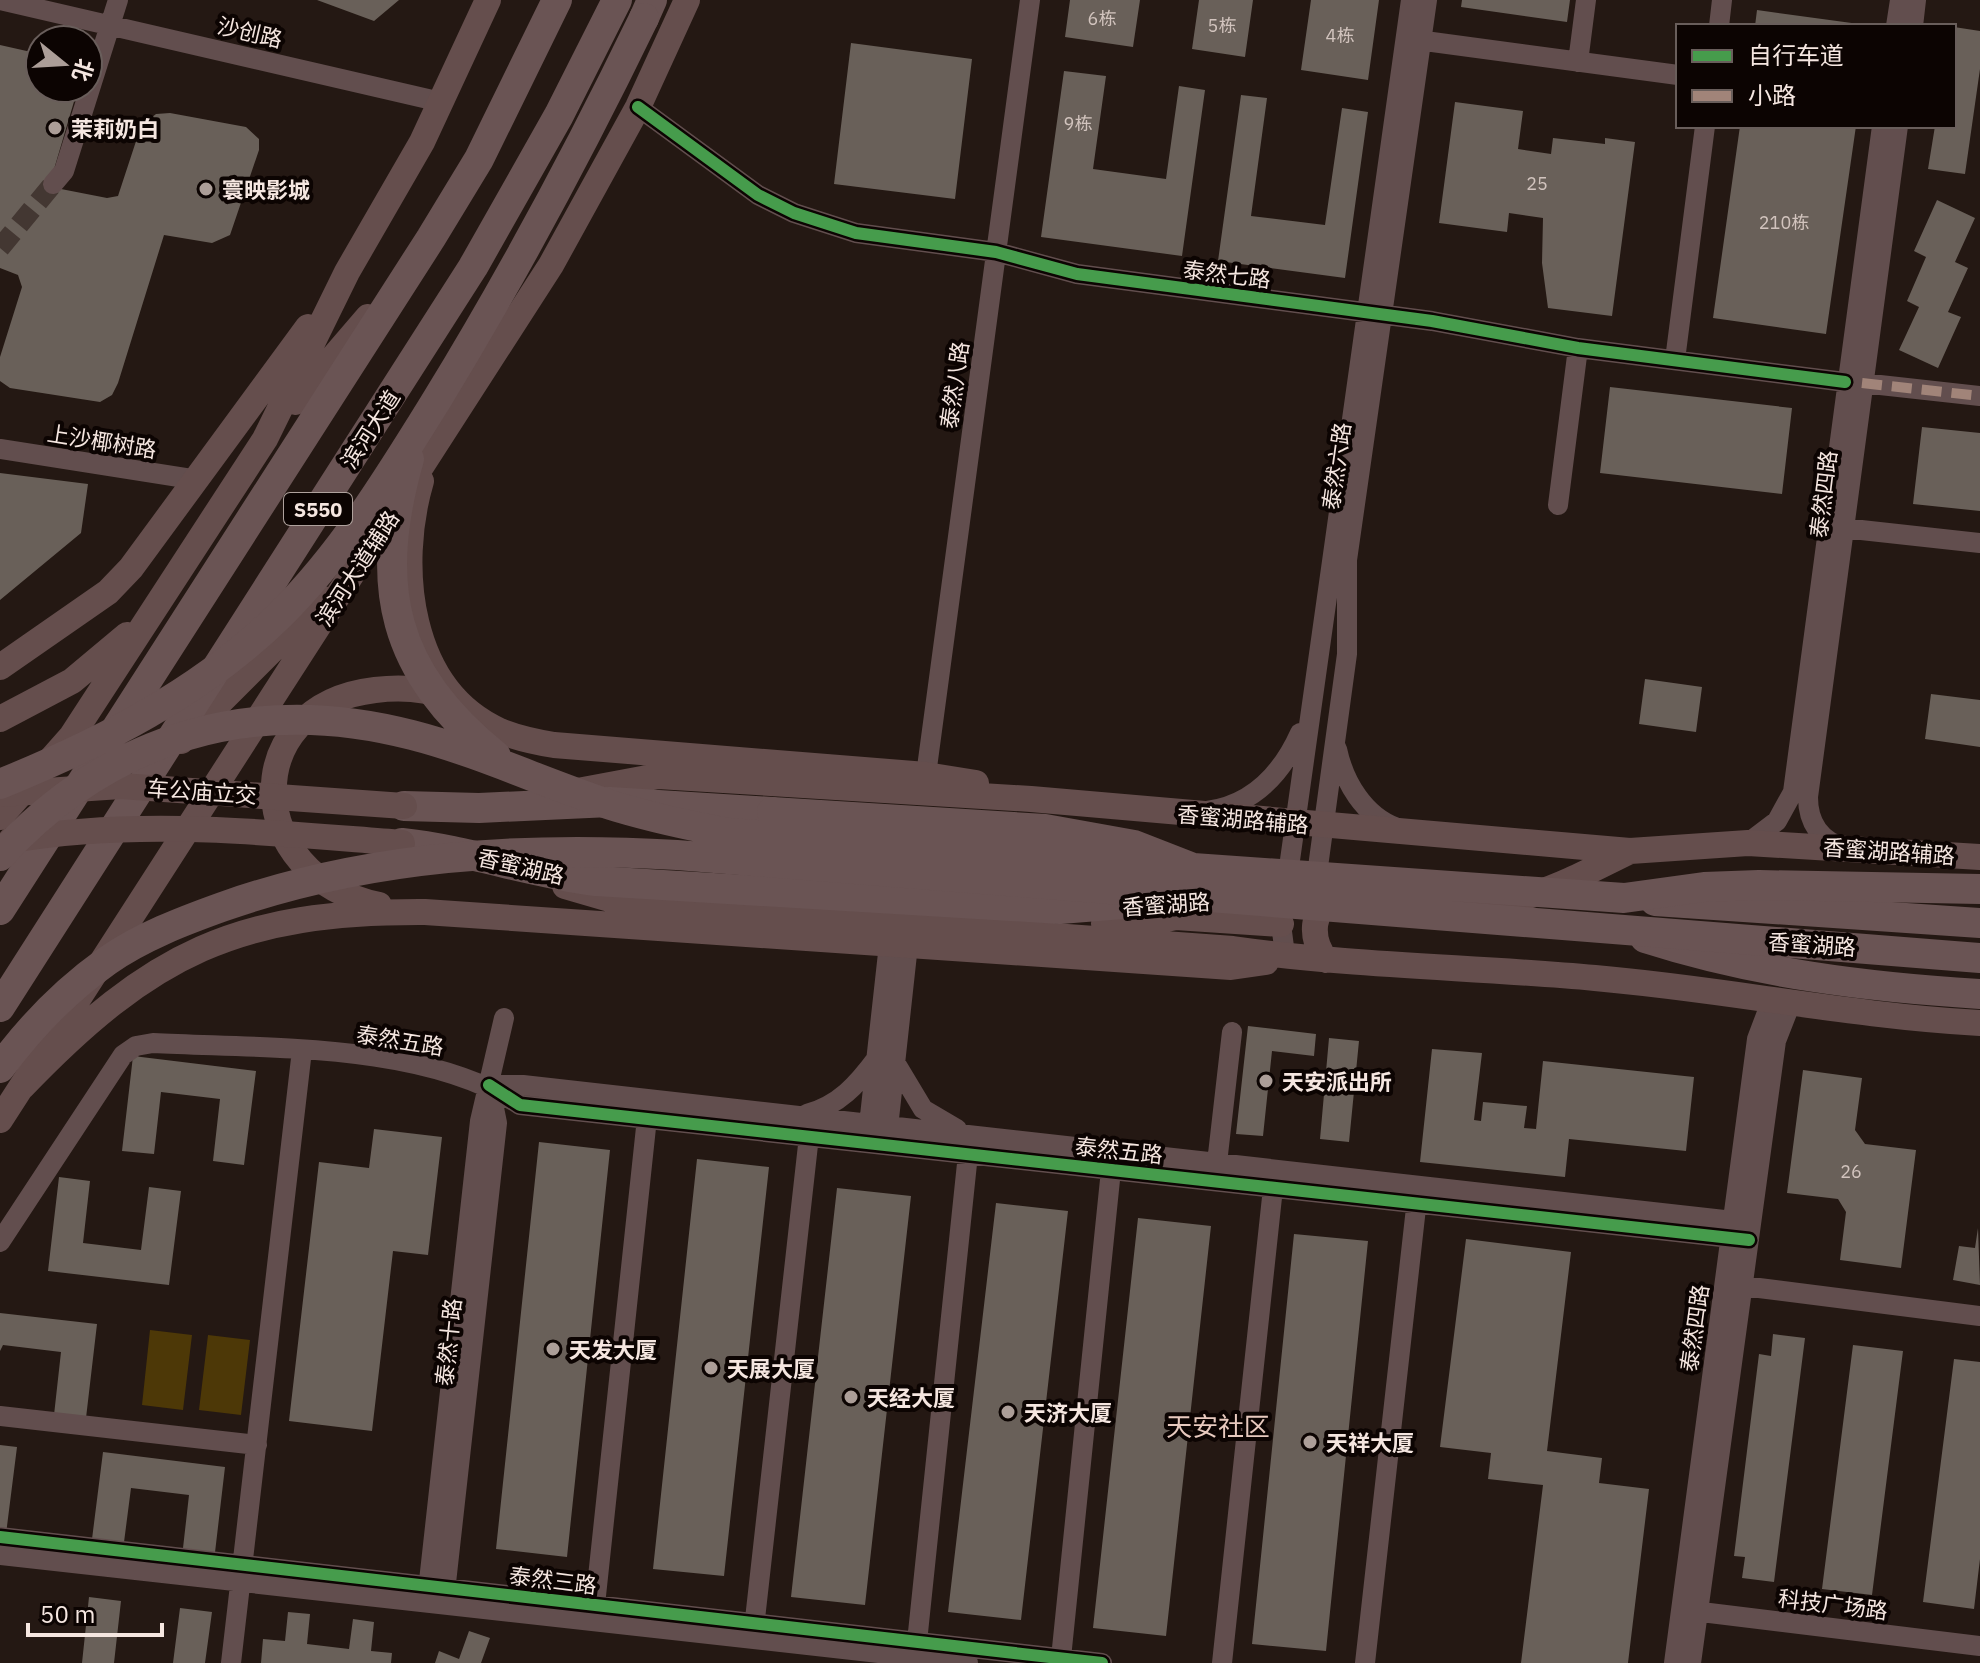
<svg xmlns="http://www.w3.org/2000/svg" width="1980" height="1663" font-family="'IBM Plex Sans','Noto Sans SC',sans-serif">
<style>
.green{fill:#4d3807}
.building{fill:#696059}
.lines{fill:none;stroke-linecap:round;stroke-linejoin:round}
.minor-tunnel{stroke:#433732;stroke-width:20;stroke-dasharray:20 10;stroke-linecap:butt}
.minor{stroke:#624e4e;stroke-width:20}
.major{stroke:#654e4d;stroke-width:26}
.highway{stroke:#6a5454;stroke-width:30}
.major-bridge{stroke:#654e4d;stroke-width:26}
.highway-bridge{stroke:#6a5454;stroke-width:30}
.quiet{stroke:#a18479;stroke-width:10;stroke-dasharray:20 10;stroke-linecap:butt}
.cycleway-casing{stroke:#0c0402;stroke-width:17}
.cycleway{stroke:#469c4c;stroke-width:12}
.poi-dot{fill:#ac9e98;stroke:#0c0402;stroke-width:3}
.labels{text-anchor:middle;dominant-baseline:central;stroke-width:8;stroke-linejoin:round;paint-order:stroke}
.number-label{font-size:18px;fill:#d2c4be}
.shield{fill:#0c0402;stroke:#afa29d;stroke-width:2}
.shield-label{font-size:20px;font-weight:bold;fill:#f5e6e0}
.street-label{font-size:22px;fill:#f5e6e0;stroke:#0c0402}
.poi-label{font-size:22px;font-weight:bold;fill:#f5e6e0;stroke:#0c0402;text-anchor:start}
.quarter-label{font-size:26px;fill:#e7c9be;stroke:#0c0402}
</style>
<rect width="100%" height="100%" fill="#241813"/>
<path class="green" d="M 150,1330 L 192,1335 L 183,1410 L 142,1405 Z
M 208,1335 L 250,1340 L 241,1415 L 199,1410 Z"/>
<path class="building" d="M 317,0 L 399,0 L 374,21 Z
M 1070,0 L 1140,0 L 1133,47 L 1065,37 Z
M 1199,0 L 1253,0 L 1245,57 L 1192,49 Z
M 1311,0 L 1379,0 L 1368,80 L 1301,70 Z
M 1462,0 L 1570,0 L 1567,22 L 1461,7 Z
M 1757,10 L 1859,24 L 1859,26 L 1755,26 Z
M 1954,27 L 1980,31 L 1980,69 L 1965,174 L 1928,169 L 1935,126 L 1954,126 Z
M 851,43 L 972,59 L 955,199 L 834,184 Z
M 0,45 L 40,54 L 40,88 L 78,88 L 52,176 L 61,189 L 107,198 L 118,196 L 141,126 L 156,114 L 170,113 L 246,127 L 259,139 L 259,150 L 230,235 L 212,243 L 164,235 L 118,383 L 112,395 L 100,402 L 10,388 L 0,381 L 0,357 L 22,287 L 18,275 L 0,268 Z
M 1064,71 L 1106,76 L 1093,169 L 1166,179 L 1179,86 L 1205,90 L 1182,256 L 1041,237 Z
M 1241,95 L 1267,98 L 1251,216 L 1325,225 L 1342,108 L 1368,112 L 1345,278 L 1218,261 Z
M 1455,102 L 1523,111 L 1518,149 L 1551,154 L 1553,138 L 1605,144 L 1605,138 L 1635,142 L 1612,316 L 1548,308 L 1542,263 L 1543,218 L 1509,213 L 1507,232 L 1439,223 Z
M 1740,126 L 1856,126 L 1826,334 L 1713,318 Z
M 1937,200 L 1975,218 L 1955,262 L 1968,268 L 1948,312 L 1961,317 L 1938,368 L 1899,350 L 1919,307 L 1907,301 L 1926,257 L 1914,251 Z
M 1610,387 L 1792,408 L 1782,494 L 1600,473 Z
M 1922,427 L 1980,433 L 1980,511 L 1913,504 Z
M 0,473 L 88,484 L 81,533 L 0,600 Z
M 1645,679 L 1702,687 L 1696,732 L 1639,724 Z
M 1931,694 L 1980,700 L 1980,747 L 1925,739 Z
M 1248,1026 L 1316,1034 L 1314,1056 L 1272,1051 L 1263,1136 L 1236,1134 Z
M 1329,1038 L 1359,1041 L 1349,1142 L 1320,1139 Z
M 1432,1049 L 1482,1053 L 1474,1120 L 1481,1121 L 1483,1102 L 1527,1106 L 1524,1128 L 1536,1129 L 1543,1061 L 1694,1077 L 1686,1151 L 1569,1139 L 1565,1177 L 1420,1162 Z
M 133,1056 L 256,1071 L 244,1165 L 213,1161 L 220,1099 L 161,1092 L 154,1154 L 122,1151 Z
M 1803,1070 L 1862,1078 L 1855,1130 L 1865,1144 L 1916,1150 L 1901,1268 L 1840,1260 L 1846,1212 L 1838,1199 L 1787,1193 Z
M 374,1129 L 442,1137 L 428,1255 L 393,1251 L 372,1431 L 289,1421 L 319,1162 L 369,1168 Z
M 539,1142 L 610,1150 L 567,1557 L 496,1549 Z
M 697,1159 L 769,1167 L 724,1576 L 653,1569 Z
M 59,1177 L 90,1181 L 83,1243 L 141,1250 L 149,1187 L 181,1191 L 169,1285 L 48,1271 Z
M 837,1188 L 911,1196 L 865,1605 L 791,1597 Z
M 996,1203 L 1068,1211 L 1021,1620 L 948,1612 Z
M 1138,1218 L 1211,1226 L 1166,1636 L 1093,1628 Z
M 1978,1228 L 1980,1285 L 1953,1280 L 1959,1246 L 1975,1248 Z
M 1294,1234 L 1368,1241 L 1326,1651 L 1252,1644 Z
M 1466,1239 L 1571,1252 L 1547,1451 L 1602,1458 L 1599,1483 L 1649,1489 L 1628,1663 L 1521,1663 L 1543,1485 L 1488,1479 L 1491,1453 L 1440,1447 Z
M 0,1313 L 97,1324 L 86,1418 L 54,1415 L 61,1352 L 3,1345 L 0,1351 Z
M 1773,1334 L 1805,1338 L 1774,1582 L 1742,1578 L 1745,1557 L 1734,1556 L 1759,1354 L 1771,1356 Z
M 1853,1345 L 1903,1351 L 1872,1595 L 1822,1589 Z
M 1954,1359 L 1980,1362 L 1980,1559 L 1974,1609 L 1923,1602 Z
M 0,1445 L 17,1447 L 5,1542 L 0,1541 Z
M 103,1452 L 225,1467 L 214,1561 L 182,1557 L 189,1495 L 131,1488 L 123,1550 L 91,1547 Z
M 89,1597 L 121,1601 L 114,1663 L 82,1663 Z
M 180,1608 L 212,1612 L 205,1663 L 173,1663 Z
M 288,1612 L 310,1614 L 307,1644 L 349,1649 L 353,1619 L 374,1622 L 371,1651 L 392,1653 L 391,1663 L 261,1663 L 263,1639 L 285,1641 Z
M 469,1631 L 490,1638 L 481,1663 L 435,1663 L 439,1651 L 459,1659 Z"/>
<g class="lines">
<path class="minor-tunnel" d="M 0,248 L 53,184"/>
<path class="minor" d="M 0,0 L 441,102
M 1719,26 L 1722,0
M 1896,26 L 1900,0
M 1913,26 L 1916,0
M 1410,39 L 1678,75
M 1578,62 L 1586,0
M 638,107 L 758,195 L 794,213 L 856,233 L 996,252 L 1077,274 L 1432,321 L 1578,348 L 1845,382
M 53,184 L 64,171 L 118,0
M 1675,360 L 1705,126
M 1862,383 L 1980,396
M 0,449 L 198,480
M 1558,505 L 1578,348
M 1843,528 L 1980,543
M 1337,749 C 1344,782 1364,816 1397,828
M 926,775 L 1030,0
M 1207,811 C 1253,805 1282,773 1300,733
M 1748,843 L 1777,821 L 1793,792 L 1882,126
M 1845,848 C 1820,841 1808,822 1808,797 L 1898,126
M 1315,889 L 1347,654 L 1347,560 L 1427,0
M 1292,958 L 1284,947 L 1281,924 L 1411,0
M 896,1064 L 923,1109 L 957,1129
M 489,1085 L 523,1085 L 1751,1223
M 807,1114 C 839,1105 857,1085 877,1058
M 868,1134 L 889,944
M 887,1137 L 908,945
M 1217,1163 L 1232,1032
M 0,1242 L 123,1055 L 136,1046 L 153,1043 C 268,1049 422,1042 520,1105 L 1749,1240
M 1743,1286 L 1980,1316
M 0,1416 L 257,1445
M 0,1537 L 1102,1663
M 0,1555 L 968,1663
M 427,1599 L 480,1121 L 504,1018
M 444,1601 L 497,1123 L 491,1093
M 595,1605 L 647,1118
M 1685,1610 L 1980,1646
M 753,1637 L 809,1136
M 917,1642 L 968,1154
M 1061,1658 L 1111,1170
M 231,1663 L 302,1050
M 1222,1663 L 1273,1188
M 1365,1663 L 1418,1190
M 1674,1663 L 1757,1039 L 1771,1002
M 1691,1663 L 1776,1041 L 1790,1005"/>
<path class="major" d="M 295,402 L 368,317
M 421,481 C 396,566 407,689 500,731 C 517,738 536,742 554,745 L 926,775 L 976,783
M 0,667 L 108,592 L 131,568 L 308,327
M 0,719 L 72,681 L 127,635
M 181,741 L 323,599
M 567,793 L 658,776 L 1031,799 L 1630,851 L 1748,843 L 1980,857
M 0,817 L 71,737 L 265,439 L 347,272 L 422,142 L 488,0
M 565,886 L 620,902 L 656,907 L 1233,949 C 1353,966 1475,967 1595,978 C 1724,989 1851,1016 1980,1023
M 1453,903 C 1524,909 1568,881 1630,851
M 379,905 C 242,876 237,706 375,690 C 400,687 424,688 448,697
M 1104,924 L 1131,926 L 1176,917 L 1281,924
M 1326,960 C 1310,940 1309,907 1338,897
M 22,1087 C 151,953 237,911 425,912 L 1231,967 L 1266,962
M 0,1120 L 551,265 L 638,107 L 687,0"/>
<path class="highway" d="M 644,18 L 652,0
M 404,806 L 479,808 L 610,802 L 772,812
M 402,843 C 468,850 530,873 596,881 L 1060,909 L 1173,900
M 1655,901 L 1980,923
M 0,910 L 431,238 L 479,159 L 557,0
M 1645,938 C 1754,973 1866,987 1980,994
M 0,1007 L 473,267 L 559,115 L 617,0"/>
<path class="major-bridge" d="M 0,794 L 121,786 L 404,806
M 11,840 C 142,818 272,833 402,843"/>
<path class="highway-bridge" d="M 409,459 C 373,586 391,671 496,756
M 0,784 C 101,743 200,693 279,616 C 342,554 389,477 436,401 C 512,277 580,150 644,18
M 772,812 L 1045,829 L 1134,845 L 1193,868 L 1624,898 L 1704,887 L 1759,885 L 1980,889
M 0,856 C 110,736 254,694 412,735 C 482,753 548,785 617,807 C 654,818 691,826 729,833 L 1193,868
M 0,1068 C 30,1027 65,991 107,961 C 141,937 183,921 222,907 C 369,855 523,846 677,855 L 1980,958"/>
<path class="quiet" d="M 1862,383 L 1980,396"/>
<defs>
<path id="cycleway" d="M 638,107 L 758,195 L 794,213 L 856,233 L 996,252 L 1077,274 L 1432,321 L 1578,348 L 1845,382
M 489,1085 L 520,1105 L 1749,1240
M 0,1537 L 1102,1663"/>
</defs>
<use href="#cycleway" class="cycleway-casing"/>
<use href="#cycleway" class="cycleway"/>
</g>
<g class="poi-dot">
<circle cx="55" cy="128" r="8"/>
<circle cx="206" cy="189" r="8"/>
<circle cx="1266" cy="1081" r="8"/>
<circle cx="553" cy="1349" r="8"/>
<circle cx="711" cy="1368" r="8"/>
<circle cx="851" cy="1397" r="8"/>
<circle cx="1008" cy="1412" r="8"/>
<circle cx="1310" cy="1442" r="8"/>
</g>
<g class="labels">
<g class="number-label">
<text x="1102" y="18">6栋</text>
<text x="1222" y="25">5栋</text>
<text x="1340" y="35">4栋</text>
<text x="1078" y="123">9栋</text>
<text x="1537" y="183">25</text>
<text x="1784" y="222">210栋</text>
<text x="1851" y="1171">26</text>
</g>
<rect class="shield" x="284" y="493" width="68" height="32" rx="6"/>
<g class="shield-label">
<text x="318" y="509">S550</text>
</g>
<g class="street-label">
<text transform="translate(250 32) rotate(13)">沙创路</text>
<text transform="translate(1227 274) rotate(7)">泰然七路</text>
<text transform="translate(954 385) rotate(-82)">泰然八路</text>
<text transform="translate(370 429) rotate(-57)">滨河大道</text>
<text transform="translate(102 441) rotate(9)">上沙椰树路</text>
<text transform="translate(1336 466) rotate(-82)">泰然六路</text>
<text transform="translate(1823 494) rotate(-83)">泰然四路</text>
<text transform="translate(357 568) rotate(-57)">滨河大道辅路</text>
<text transform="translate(202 791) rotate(4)">车公庙立交</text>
<text transform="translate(1243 819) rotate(5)">香蜜湖路辅路</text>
<text transform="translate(1889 851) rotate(4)">香蜜湖路辅路</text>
<text transform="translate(521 866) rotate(13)">香蜜湖路</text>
<text transform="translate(1166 904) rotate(-4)">香蜜湖路</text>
<text transform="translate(1812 944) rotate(4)">香蜜湖路</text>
<text transform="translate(400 1040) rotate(9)">泰然五路</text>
<text transform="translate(1119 1150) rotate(6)">泰然五路</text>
<text transform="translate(1694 1328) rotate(-82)">泰然四路</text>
<text transform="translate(448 1342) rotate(-84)">泰然十路</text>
<text transform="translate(553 1580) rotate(7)">泰然三路</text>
<text transform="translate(1833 1604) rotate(7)">科技广场路</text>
</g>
<g class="poi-label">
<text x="71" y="128">茉莉奶白</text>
<text x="222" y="189">寰映影城</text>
<text x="1282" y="1081">天安派出所</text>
<text x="569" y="1349">天发大厦</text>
<text x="727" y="1368">天展大厦</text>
<text x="867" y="1397">天经大厦</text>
<text x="1024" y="1412">天济大厦</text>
<text x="1326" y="1442">天祥大厦</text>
</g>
<g class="quarter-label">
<text x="1218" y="1426">天安社区</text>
</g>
</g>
<rect x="1676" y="24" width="280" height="104" fill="#0c0402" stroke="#695e5b" stroke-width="2"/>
<rect x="1692" y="50" width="40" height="12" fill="#469c4c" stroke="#695e5b" stroke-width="2"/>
<text x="1748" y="64" font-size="24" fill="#f5e6e0">自行车道</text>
<rect x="1692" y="90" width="40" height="12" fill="#a18479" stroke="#695e5b" stroke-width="2"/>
<text x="1748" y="104" font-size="24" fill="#f5e6e0">小路</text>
<g transform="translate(64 64) rotate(108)"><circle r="38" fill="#0c0402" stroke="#695e5b" stroke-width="2"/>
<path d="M0-6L14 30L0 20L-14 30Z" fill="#ac9e98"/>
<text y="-12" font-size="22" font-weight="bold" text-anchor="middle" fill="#f5e6e0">北</text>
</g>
<path d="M28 1623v12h134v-12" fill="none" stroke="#f5e6e0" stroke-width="4"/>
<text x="40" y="1623" font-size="24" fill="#f5e6e0" stroke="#0c0402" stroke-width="6" paint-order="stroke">50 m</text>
</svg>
